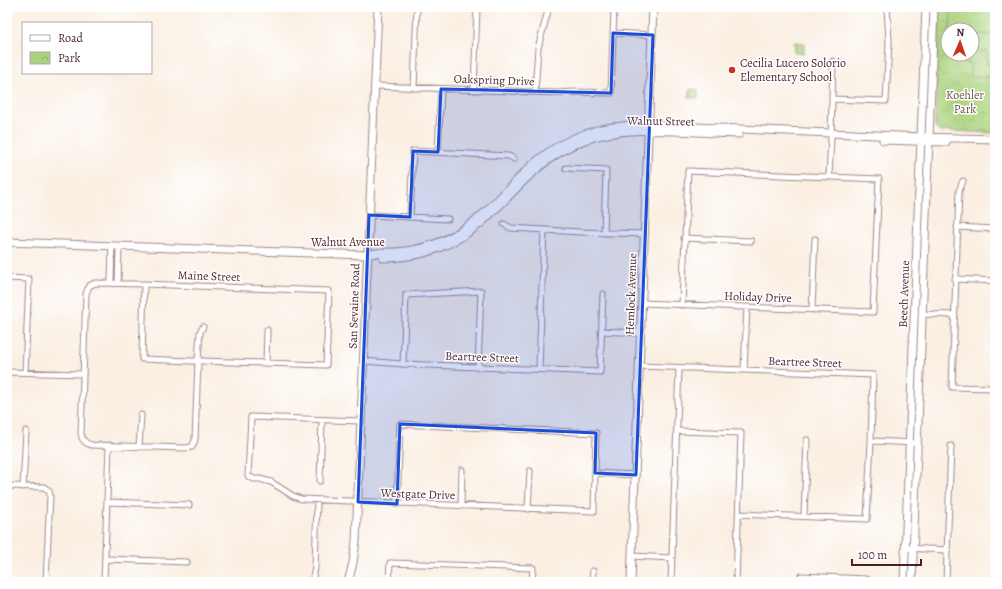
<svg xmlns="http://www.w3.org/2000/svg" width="1002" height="589" font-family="Alegreya,serif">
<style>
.park{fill:url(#park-crowns);stroke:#7a7854;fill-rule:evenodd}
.pitch{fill:#aad27d;stroke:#7a7854}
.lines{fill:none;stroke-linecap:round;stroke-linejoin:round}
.street-casing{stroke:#a28786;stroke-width:7}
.secondary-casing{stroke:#a28786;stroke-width:9}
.street{stroke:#fff;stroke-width:5}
.secondary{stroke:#fff;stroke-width:7}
.marked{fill:#1d4ed8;fill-opacity:0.2;stroke:#1d4ed8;stroke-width:3;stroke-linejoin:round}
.poi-dot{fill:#c8321e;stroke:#fff;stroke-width:1.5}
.labels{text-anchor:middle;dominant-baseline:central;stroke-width:3;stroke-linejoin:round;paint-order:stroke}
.poi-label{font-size:12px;fill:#4a1f2b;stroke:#fff;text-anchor:start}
.street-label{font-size:12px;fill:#4a1f2b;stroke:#fff}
.park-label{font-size:12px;fill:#675544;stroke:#fff}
</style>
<defs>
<pattern id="park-crowns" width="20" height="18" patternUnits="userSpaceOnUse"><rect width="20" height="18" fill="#aad27d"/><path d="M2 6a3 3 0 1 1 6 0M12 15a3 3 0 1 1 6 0" fill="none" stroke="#94b46c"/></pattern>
</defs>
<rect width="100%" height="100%" fill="#fff"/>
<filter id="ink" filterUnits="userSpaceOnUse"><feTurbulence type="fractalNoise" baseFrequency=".025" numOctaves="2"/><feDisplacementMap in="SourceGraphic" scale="8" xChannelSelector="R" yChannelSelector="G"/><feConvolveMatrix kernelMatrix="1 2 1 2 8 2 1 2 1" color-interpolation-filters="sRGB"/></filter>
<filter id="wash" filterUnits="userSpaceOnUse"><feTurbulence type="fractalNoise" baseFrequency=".012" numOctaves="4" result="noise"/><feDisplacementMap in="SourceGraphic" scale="16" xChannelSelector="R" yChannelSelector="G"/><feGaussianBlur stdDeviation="0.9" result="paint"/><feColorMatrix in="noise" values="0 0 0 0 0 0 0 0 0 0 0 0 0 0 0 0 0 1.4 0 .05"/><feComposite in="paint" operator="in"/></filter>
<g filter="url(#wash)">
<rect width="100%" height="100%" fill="#faefe2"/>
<path class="park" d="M 939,7 L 995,7 L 995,133 L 946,131 C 941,134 938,131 935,127 ZM 948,30 L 972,30 L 972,54 L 948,54 Z
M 795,42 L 804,43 L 804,53 L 794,53 Z
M 690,89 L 698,90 L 698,98 L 689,98 Z"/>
<path class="pitch" d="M 951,7 L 995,7 L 995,35 L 972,34 L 972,30 L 950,30 Z
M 972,51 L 987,51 L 987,64 L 992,64 L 991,77 L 970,76 L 970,63 L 965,63 L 966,54 L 972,54 Z"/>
</g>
<g filter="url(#ink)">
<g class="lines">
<defs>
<path id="street" d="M 613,33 L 653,35
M 375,86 L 558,93 L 574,92 L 611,93 L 614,7
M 414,88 L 417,7
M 474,90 L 477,7
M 535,92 L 538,48 L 549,7
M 832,99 L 886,101 L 889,41 L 887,7
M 438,152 L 441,89
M 566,168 L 606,170 L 604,233
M 829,177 L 831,138 L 833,61
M 963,181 L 959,191 L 952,387 L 995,388
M 369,215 L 448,219
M 410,217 L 413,151 L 509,156 L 514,159
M 504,224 L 511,228 L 580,232 L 645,234
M 957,227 L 995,229
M 684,238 L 751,241
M 7,278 L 29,279 L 25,372
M 955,279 L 995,281
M 111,283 L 112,246
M 118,283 L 119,246
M 144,284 L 142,359 L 192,361 L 202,361 L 326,365 L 329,291 L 144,284 L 95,283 L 89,286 L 86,294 L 81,434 C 82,440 85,444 92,445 L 185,448 L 192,447 L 195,440 L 198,361 L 200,332 L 203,327
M 642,303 C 719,306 796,309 873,312 L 879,179 L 688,171 L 682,305
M 812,310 L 815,239
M 921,314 L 955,315
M 601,331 L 641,333
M 363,361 L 403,364 L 600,372 L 603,294
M 266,363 L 267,330
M 403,364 L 406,295 L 481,291 L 478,367
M 640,366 L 873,375 L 871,441 L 867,519 L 739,514
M 539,369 L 544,230
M 744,370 L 747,307
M 7,372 L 83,374
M 360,421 L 251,417 L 248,476 L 254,479 L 260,479 L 271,482 L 293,496 L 301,499 L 594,511 L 596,433 L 400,424 L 397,504
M 677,431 L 741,433 L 736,582
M 871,441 L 917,443
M 139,447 L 141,415
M 595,473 L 636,475
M 320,481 L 322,420
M 7,486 L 44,487 L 49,491 L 50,495 L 46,582
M 23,487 L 26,431
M 107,502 L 189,505
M 461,506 L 462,470
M 528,509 L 530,471
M 804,516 L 807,440
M 905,548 L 947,550
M 632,556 L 672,558
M 105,559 L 187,562
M 104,582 L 109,445
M 312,582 L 315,568 L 317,500
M 389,582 L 390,563 L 533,568 L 532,582
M 592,582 L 593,571
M 671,582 L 679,368
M 800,582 L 801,576 L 866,579 L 866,582
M 946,582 L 951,446"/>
<path id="secondary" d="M 883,140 L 946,142
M 7,242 L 367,255 C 380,251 393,253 406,251 C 427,248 448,240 465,228 C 489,212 507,189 527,170 C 547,150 573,136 601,129 C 616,126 633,125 649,125 L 921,137 L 995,139
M 383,258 C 421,258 451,247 481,223 C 488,217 494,210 501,204 C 525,179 549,154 582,141 C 629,123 689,133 739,134
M 348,582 L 353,563 L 356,541 L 378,7
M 631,582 L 653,7
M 904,582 L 926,7
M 912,582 L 934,7"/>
</defs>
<use href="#street" class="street-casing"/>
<use href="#secondary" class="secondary-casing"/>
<use href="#street" class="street"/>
<use href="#secondary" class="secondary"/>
</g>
</g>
<path class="marked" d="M 613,33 L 653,35 L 636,475 L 595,473 L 596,433 L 400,424 L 397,504 L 358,502 L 369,215 L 410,217 L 413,151 L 438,152 L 441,89 L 611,93 Z"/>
<circle class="poi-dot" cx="732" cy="70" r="4"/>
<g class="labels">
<g class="poi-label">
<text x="740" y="63">Cecilia Lucero Solorio<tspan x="740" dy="14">Elementary School</tspan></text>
</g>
<g class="street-label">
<text transform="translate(494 80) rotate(2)">Oakspring Drive</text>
<text transform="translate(661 121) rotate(1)">Walnut Street</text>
<text x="348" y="242">Walnut Avenue</text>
<text transform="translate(209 276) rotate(2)">Maine Street</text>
<text transform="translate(631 294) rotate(-88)">Hemlock Avenue</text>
<text transform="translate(904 294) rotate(-88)">Beech Avenue</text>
<text transform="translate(758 297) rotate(2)">Holiday Drive</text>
<text transform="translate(354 306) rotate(-88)">San Sevaine Road</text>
<text transform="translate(482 357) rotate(2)">Beartree Street</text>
<text transform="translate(805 362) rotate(2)">Beartree Street</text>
<text transform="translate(418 494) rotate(2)">Westgate Drive</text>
</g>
<g class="park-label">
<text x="965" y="95">Koehler<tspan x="965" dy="14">Park</tspan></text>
</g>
</g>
<rect width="1002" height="589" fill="none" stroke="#fff" stroke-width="24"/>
<rect x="22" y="22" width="130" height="52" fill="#ffffff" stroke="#b7a5aa"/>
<rect x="30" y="35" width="20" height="6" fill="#ffffff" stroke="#b7a5aa"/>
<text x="58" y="42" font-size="12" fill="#4a1f2b">Road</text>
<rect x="30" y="52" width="20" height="12" fill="url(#park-crowns)" stroke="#b7a5aa"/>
<text x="58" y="62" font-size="12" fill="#4a1f2b">Park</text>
<g transform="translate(960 42) rotate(2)"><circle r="19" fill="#ffffff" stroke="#b7a5aa"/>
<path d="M0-3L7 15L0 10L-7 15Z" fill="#c8321e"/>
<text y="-6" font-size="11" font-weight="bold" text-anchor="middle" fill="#4a1f2b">N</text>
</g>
<path d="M852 559v6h69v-6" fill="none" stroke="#4a1f2b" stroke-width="2"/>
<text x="858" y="559" font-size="12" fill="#4a1f2b" stroke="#ffffff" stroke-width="3" paint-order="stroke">100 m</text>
</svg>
